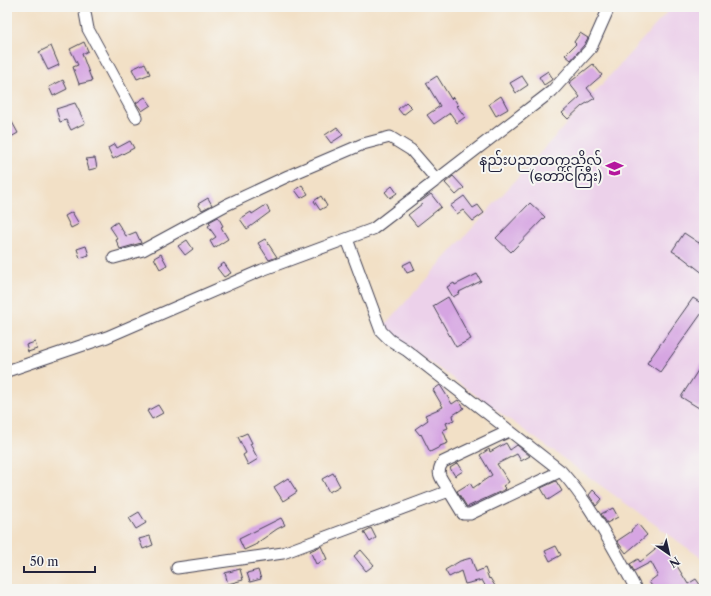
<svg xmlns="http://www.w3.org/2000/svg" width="711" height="596" font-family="'Libre Caslon Text','Noto Sans Myanmar',serif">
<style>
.built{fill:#ecd1ea}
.building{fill:#d6a5e2}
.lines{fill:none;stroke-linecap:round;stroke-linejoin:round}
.street-casing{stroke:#413e50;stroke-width:13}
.street{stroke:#fff;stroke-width:11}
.labels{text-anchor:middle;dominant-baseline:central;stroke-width:4;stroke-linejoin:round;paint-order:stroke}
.poi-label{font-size:14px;fill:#22223b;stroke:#f6f6f2;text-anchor:end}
</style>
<rect width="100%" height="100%" fill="#f6f6f2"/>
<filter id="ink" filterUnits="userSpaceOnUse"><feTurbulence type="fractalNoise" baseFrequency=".025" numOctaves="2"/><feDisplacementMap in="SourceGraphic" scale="8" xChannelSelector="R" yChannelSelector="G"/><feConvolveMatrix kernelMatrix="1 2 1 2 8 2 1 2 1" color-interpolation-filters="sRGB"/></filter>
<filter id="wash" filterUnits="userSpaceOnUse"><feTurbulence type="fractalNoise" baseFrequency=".012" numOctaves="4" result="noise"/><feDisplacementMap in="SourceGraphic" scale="16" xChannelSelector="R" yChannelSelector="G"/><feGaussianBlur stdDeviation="0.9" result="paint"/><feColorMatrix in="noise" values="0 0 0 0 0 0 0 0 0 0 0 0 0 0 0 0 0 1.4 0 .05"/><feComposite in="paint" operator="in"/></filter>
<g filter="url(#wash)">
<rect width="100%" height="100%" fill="#f2e0c6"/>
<path class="built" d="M 666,7 L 704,7 L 704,560 L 387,331 L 383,327 L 669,10 Z"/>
<g id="blocks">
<path class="building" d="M 580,33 L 588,38 L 584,45 L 571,60 L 565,55 L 576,44 L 574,42 Z
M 84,42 L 88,51 L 82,54 L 92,81 L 79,84 L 73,67 L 78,65 L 70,49 Z
M 51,46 L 59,65 L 48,70 L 39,52 Z
M 145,63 L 150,74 L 137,79 L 132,69 Z
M 593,64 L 602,75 L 587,88 L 595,98 L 582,106 L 568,119 L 562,113 L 580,97 L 569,83 Z
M 548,71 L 553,79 L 544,85 L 539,77 Z
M 437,76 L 451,99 L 453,97 L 458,105 L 457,106 L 465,117 L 457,123 L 450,113 L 434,124 L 427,115 L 440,106 L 426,83 Z
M 522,76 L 528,85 L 516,93 L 510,83 Z
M 63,80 L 67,89 L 53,96 L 49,87 Z
M 501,96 L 508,109 L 496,116 L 489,104 Z
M 145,97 L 151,105 L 142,111 L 136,103 Z
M 406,102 L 412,108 L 403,115 L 398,109 Z
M 75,103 L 85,123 L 71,130 L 66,120 L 60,122 L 56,109 Z
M 12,122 L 18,133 L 11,137 L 7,129 L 7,125 Z
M 337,127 L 343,135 L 331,143 L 325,135 Z
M 130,141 L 134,148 L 113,159 L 108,148 L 115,144 L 117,148 Z
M 95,158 L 97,168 L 89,170 L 86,159 Z
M 453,176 L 464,188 L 456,195 L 445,183 Z
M 302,185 L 308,194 L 301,198 L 295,190 Z
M 392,186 L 397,193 L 390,198 L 385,192 Z
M 431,194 L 441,207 L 417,226 L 408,215 L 422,204 L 420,202 Z
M 321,196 L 327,206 L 320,210 L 314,201 Z
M 464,196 L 473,208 L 478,205 L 484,213 L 473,221 L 463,210 L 457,214 L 450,206 Z
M 208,198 L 212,205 L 202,210 L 198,204 Z
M 530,203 L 545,217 L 511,252 L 496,238 Z
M 266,205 L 270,212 L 247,229 L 240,219 L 251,212 L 252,214 Z
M 72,212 L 79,224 L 71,228 L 65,216 Z
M 218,217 L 223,226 L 221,227 L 228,239 L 214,248 L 210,241 L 216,237 L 208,226 L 211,224 L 209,222 Z
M 117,222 L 126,236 L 136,232 L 141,243 L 120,249 L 116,240 L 118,239 L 110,227 Z
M 684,233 L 699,243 L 704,237 L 704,274 L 682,257 L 672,251 Z
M 265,239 L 277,257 L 269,260 L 258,243 Z
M 187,240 L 193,249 L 185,255 L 178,246 Z
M 86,246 L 89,255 L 80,258 L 77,249 Z
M 161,254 L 167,265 L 160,269 L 154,258 Z
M 411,261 L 415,270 L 407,273 L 403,265 Z
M 224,263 L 231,273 L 224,277 L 217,268 Z
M 477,274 L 481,281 L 459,292 L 460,293 L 453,297 L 447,287 L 454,283 L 455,285 Z
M 448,297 L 471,339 L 456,347 L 433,306 Z
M 693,298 L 704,305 L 704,310 L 660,372 L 647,363 Z
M 35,342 L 37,349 L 28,352 L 26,345 Z
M 704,361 L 704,400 L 699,408 L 681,397 Z
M 440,385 L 452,404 L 458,400 L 464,408 L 453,415 L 454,420 L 446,423 L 448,428 L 443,430 L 448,443 L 440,446 L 440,447 L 430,452 L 421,434 L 420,435 L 415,429 L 428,420 L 425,415 L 443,407 L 433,390 Z
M 158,405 L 163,413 L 152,419 L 147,411 Z
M 247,433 L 252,443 L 250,444 L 258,459 L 248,465 L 243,455 L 246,453 L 238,437 Z
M 506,443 L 510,450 L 517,445 L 530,456 L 521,461 L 517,454 L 497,464 L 509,482 L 503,486 L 506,489 L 467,507 L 457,491 L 470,483 L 473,488 L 492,475 L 480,455 L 489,449 L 490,452 Z
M 458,463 L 463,471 L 455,476 L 450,468 Z
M 333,473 L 340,486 L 329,492 L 322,479 Z
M 288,478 L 297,492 L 283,501 L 274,487 Z
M 556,481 L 562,491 L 548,500 L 541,488 Z
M 593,490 L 602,499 L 596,506 L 589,495 Z
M 613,508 L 618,517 L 607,523 L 601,514 Z
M 139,512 L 146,523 L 136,529 L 129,518 Z
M 281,518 L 285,525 L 277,529 L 257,543 L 257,544 L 244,550 L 239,539 Z
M 638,524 L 647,535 L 626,553 L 617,541 L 632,531 L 631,530 Z
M 371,528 L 376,538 L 370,542 L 364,532 Z
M 150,536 L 153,545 L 143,549 L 139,539 Z
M 663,543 L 688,584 L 696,579 L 703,589 L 654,589 L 649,582 L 658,575 L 651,562 L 634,571 L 630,564 L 638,559 L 640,562 L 655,550 L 654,549 Z
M 321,546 L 327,559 L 316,564 L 310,551 Z
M 556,546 L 561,555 L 550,561 L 545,551 Z
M 361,550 L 374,565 L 366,571 L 354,556 Z
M 471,558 L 476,572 L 485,568 L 489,579 L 490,578 L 497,589 L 487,589 L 482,580 L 465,584 L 461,571 L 449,577 L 445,570 L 460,561 Z
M 240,569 L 243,580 L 228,584 L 225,573 Z
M 258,570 L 261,579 L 250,582 L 247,573 Z"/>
</g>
</g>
<g filter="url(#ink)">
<use href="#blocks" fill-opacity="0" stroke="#413e50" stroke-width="1"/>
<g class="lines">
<defs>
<path id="street" d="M 84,7 L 88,29 L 136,117
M 347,239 L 381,331 L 390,340 L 406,350 L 561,471 C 592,506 613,548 636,589
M 114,258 L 143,250 L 226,205 L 288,176 L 363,144 L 390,137 L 411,150 L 437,180
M 7,371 L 107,337 L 262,270 L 373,229 L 552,91 L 591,48 L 607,12 L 605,7
M 449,491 L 463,514 L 470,514 L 561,471
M 177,568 L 283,553 L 449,491 C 443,480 434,474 443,462 L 509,431"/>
</defs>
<use href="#street" class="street-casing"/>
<use href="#street" class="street"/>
</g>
</g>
<defs>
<symbol id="university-bare" viewBox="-9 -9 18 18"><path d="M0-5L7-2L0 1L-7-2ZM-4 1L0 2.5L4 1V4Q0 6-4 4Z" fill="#b5179e" stroke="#f6f6f2" stroke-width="2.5" paint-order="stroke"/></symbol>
</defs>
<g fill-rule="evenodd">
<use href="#university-bare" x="602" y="156" width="25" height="25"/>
</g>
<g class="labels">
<g class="poi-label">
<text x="602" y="160">နည်းပညာတက္ကသိုလ်<tspan x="602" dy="16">(တောင်ကြီး)</tspan></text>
</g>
</g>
<rect width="711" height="596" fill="none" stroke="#f6f6f2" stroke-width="24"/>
<g transform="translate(669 554) rotate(146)" stroke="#f6f6f2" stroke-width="3" paint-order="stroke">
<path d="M0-3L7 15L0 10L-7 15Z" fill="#22223b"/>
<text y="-6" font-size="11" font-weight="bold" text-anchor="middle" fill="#22223b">N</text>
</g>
<path d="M24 566v6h71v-6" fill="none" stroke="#22223b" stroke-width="2"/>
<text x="30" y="566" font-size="12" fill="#22223b" stroke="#f6f6f2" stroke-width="3" paint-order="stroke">50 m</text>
</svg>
